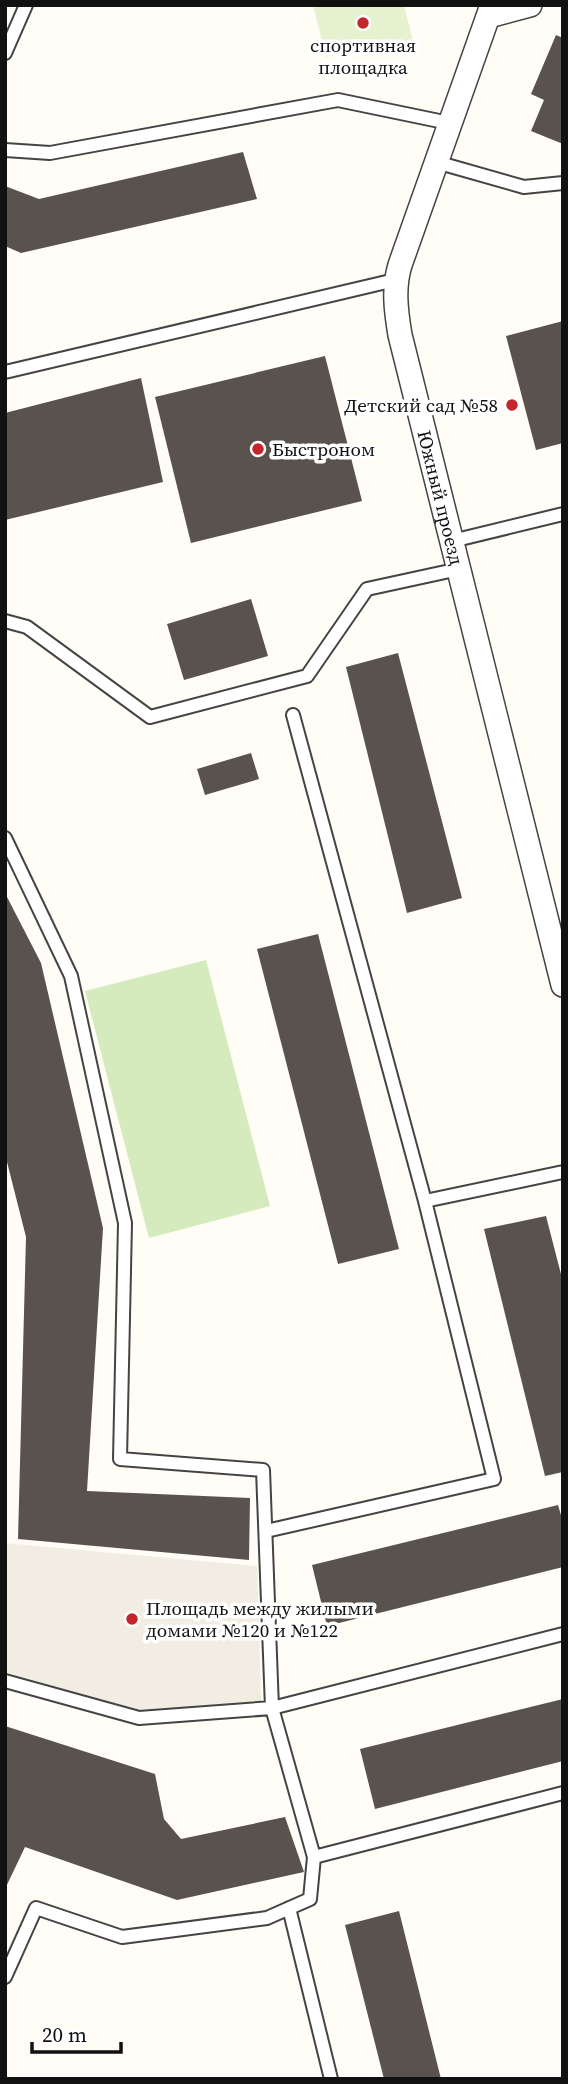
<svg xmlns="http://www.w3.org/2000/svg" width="568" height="2084" font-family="'Source Serif 4',serif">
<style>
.green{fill:#d5ebbd}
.pitch{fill:#e6f2cf}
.plaza{fill:#f1ede2}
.building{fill:#5a524d}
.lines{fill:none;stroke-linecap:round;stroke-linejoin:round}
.service-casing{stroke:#444;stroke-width:16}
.minor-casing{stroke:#444;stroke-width:26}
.service{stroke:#fff;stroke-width:12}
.minor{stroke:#fff;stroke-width:23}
.poi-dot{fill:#c4262e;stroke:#fff;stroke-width:2.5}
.labels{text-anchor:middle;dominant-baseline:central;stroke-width:7;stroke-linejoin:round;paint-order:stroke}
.poi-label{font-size:19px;fill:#111;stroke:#fff;text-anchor:start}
.street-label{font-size:19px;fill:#111;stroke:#fff}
</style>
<rect width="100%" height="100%" fill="#fffdf5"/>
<path class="green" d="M 206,960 L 270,1206 L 149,1238 L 85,991 Z"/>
<path class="pitch" d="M 313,5 L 404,5 L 413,41 L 326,57 Z"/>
<path class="plaza" d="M 5,1543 L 257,1566 L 261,1701 L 140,1711 L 5,1672 Z"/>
<path class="building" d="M 556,35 L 563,38 L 563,144 L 531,131 L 544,100 L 531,94 Z
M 243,152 L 257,199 L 21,253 L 5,246 L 5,186 L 39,199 Z
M 563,321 L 563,443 L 536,450 L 506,336 Z
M 325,356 L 362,501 L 191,543 L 155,397 Z
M 141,378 L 163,482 L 5,520 L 5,413 Z
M 251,599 L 268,656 L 184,680 L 167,624 Z
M 398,653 L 462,898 L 407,913 L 346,667 Z
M 251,753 L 259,779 L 205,795 L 197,769 Z
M 5,893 L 41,963 L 103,1228 L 87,1491 L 250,1498 L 249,1560 L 18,1539 L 26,1237 L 5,1154 Z
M 318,934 L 399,1249 L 338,1264 L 257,949 Z
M 546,1216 L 563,1282 L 563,1472 L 545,1476 L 484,1229 Z
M 558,1505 L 563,1522 L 563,1567 L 327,1626 L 312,1565 Z
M 563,1699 L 563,1761 L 375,1809 L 360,1749 Z
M 5,1726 L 155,1774 L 164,1819 L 181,1839 L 285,1817 L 304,1872 L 177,1900 L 25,1847 L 5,1889 Z
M 399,1911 L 441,2079 L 384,2079 L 345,1925 Z"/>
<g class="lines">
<defs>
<path id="service" d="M 5,53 L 26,5
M 5,150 L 50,153 L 338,100 L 449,123
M 436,162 L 524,187 L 563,183
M 5,372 L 395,280
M 452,541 L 563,514
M 5,621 L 27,627 L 150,717 L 307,676 L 367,589 L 459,569
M 293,715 L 425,1201 L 563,1172
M 5,838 L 71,976 L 125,1223 L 120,1459 L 263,1470 L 272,1708 L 314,1857 L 310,1899 L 267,1918 L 122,1937 L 36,1908 L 5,1977
M 266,1531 L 494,1479 L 425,1201
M 5,1681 L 139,1718 L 272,1708 L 563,1634
M 314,1857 L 563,1793
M 289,1908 L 331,2079"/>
<g id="minor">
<path id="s1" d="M 492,5 L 400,265 C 393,288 396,311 400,335 L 563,985"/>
<path d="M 489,16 L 530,5"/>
</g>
</defs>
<use href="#service" class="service-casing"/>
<use href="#minor" class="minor-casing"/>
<use href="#service" class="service"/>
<use href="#minor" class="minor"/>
</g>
<g class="poi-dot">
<circle cx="363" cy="23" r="7"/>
<circle cx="512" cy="405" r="7"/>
<circle cx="258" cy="449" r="7"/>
<circle cx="132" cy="1619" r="7"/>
</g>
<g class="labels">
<g class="poi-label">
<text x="363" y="45" text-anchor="middle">спортивная<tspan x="363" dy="22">площадка</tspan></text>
<text x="498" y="405" text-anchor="end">Детский сад №58</text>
<text x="272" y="449">Быстроном</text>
<text x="146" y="1608">Площадь между жилыми<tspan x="146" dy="22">домами №120 и №122</tspan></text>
</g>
<g class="street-label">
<text stroke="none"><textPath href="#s1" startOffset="514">Южный проезд</textPath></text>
</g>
</g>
<rect width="568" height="2084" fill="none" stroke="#111111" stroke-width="14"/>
<path d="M32 2042v10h89v-10" fill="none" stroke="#111111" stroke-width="3.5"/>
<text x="42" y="2042" font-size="21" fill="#111111" stroke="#ffffff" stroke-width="5" paint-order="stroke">20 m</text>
</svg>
